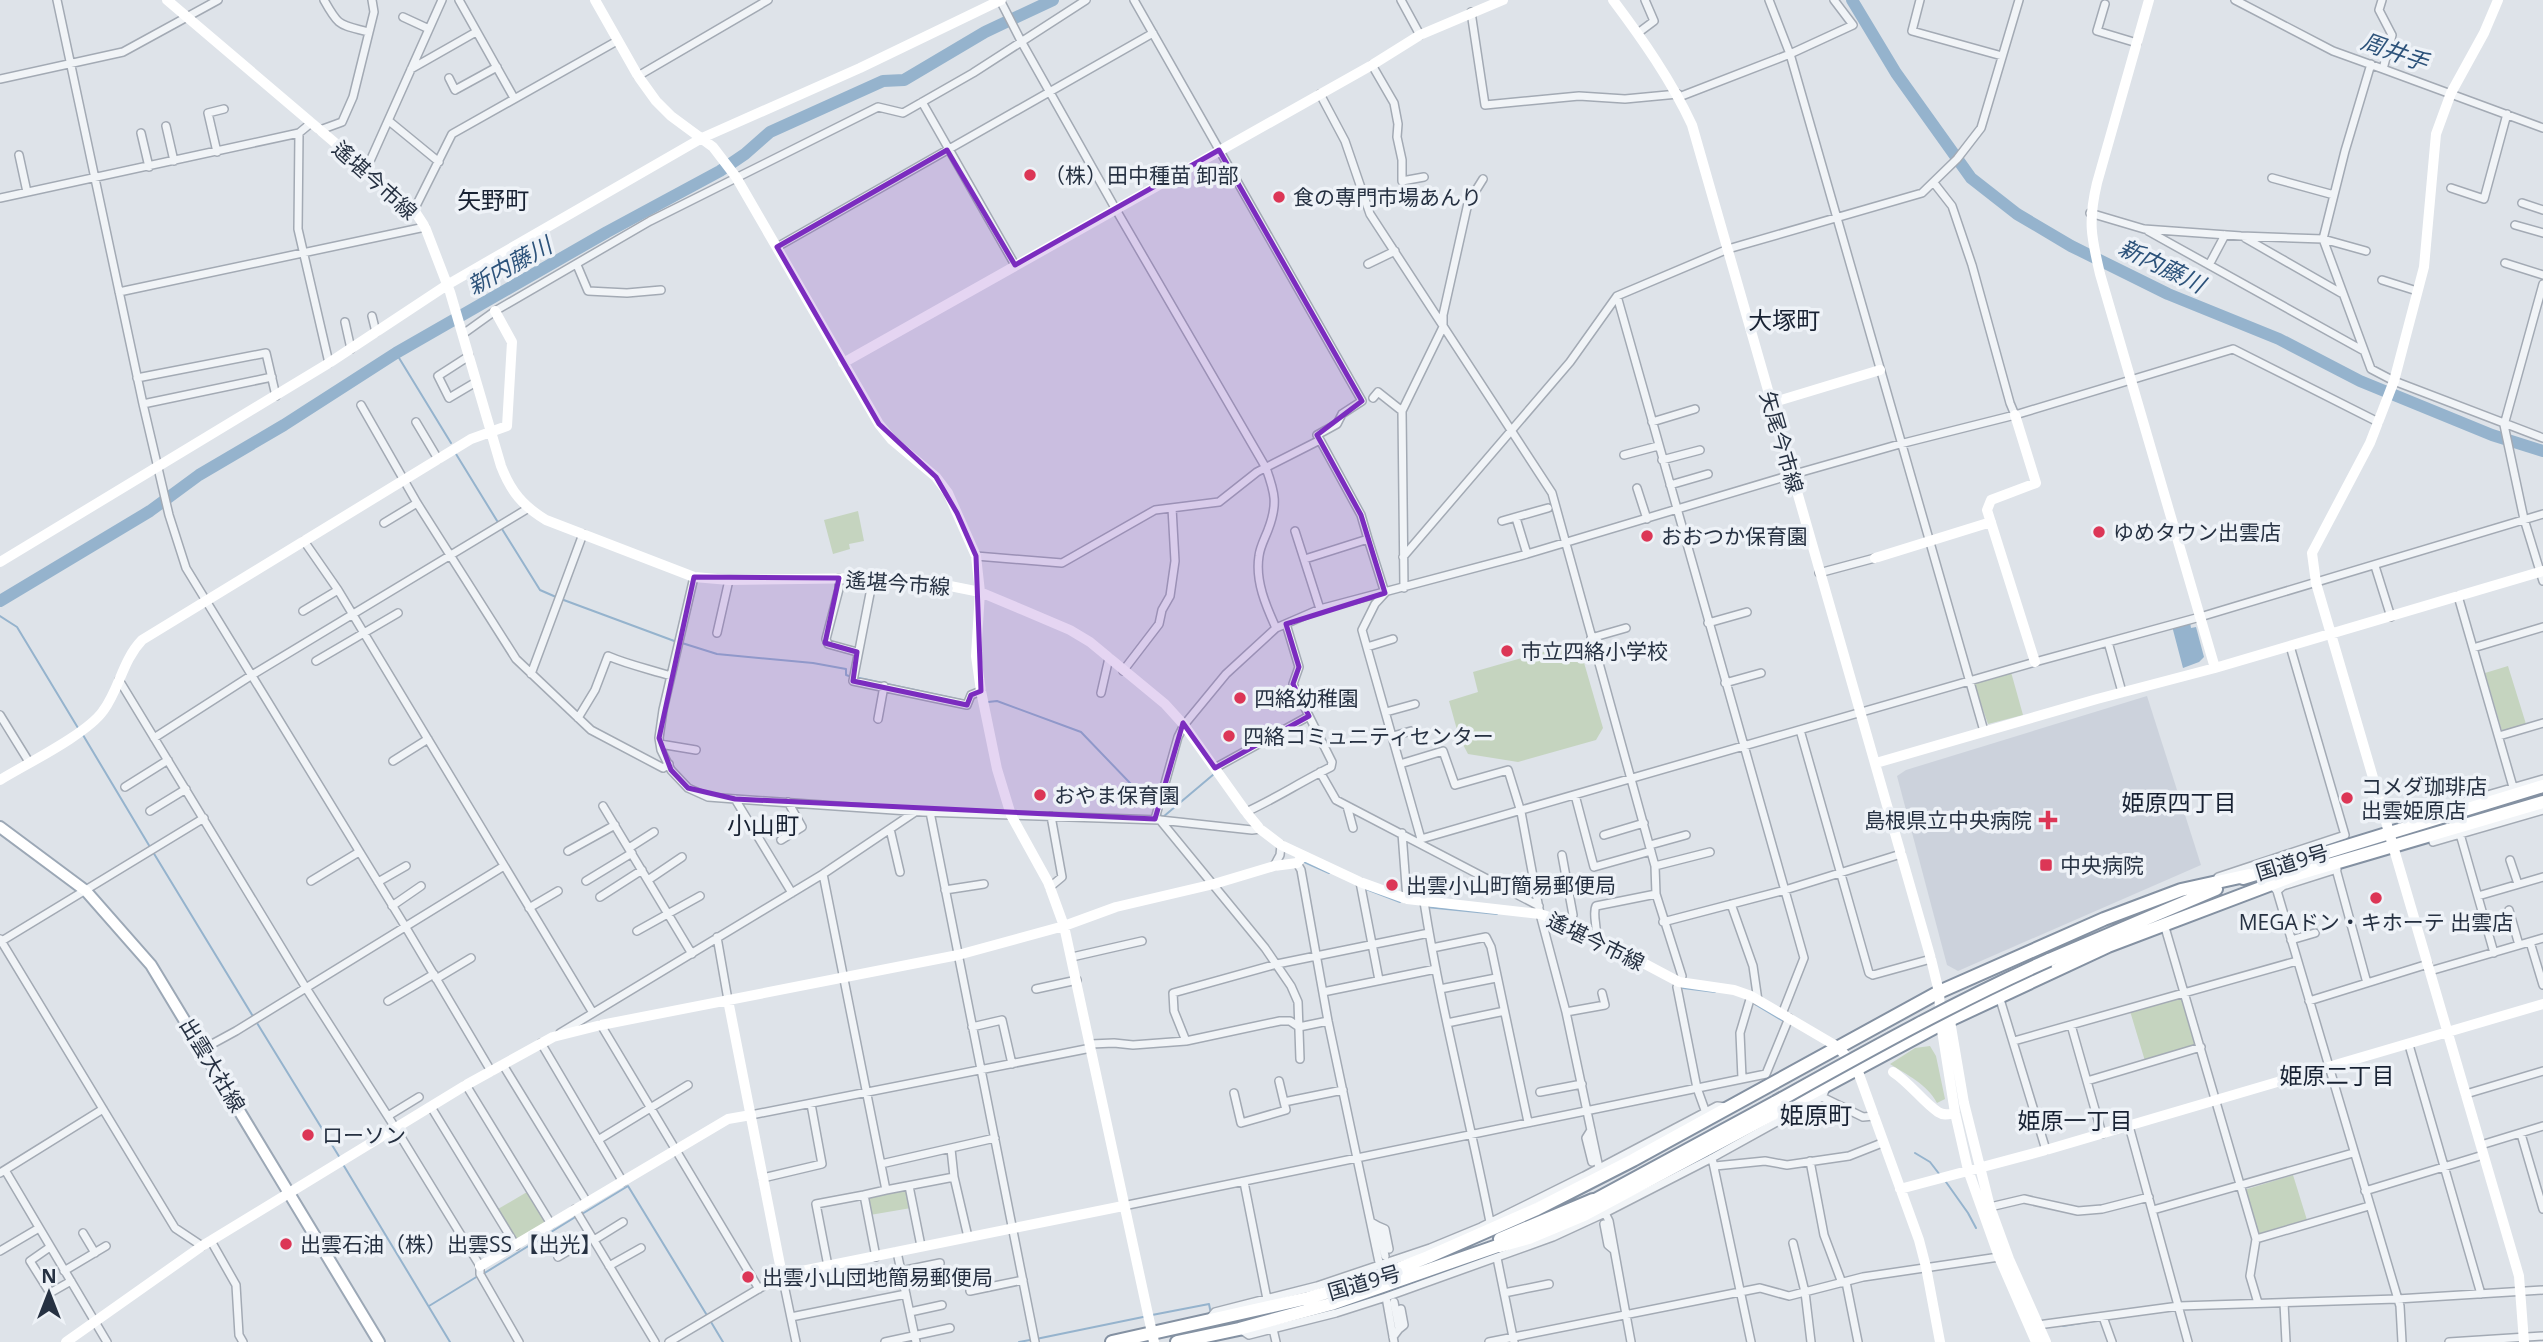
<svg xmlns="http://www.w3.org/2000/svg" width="2543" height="1342" font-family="'Open Sans','Noto Sans JP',sans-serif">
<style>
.built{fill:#ccd2dc}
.green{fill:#c5d4bf}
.water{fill:#95b3cd}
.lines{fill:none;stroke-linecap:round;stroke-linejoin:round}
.stream{stroke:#95b3cd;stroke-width:2}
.river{stroke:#95b3cd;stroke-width:12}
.street-casing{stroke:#a3aab4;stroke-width:10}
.primary-casing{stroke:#9ca8b6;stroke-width:14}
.highway-casing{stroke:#8491a2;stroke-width:16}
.street{stroke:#f1f4f7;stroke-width:7}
.secondary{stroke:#fff;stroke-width:10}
.primary{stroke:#fff;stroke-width:10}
.highway{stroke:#fff;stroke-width:12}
.highway-bridge-casing{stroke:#8491a2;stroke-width:16;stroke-linecap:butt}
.highway-bridge{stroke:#fff;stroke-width:12}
.marked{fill:#7b2cbf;fill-opacity:0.2;stroke:#7b2cbf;stroke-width:5;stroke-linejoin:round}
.poi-dot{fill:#dc3656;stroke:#eef2f7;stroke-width:2.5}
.labels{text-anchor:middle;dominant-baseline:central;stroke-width:7;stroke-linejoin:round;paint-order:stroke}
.poi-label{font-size:21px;fill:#263142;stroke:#eef2f7;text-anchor:start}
.street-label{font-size:21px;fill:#263142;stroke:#eef2f7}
.water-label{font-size:23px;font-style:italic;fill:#2c527a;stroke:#eef2f7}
.neighbourhood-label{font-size:23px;fill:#182233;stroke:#eef2f7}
.quarter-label{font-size:24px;fill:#182233;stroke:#eef2f7}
</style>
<rect width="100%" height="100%" fill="#dee3e9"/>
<path class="built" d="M 2147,696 L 2201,865 L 1958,971 L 1947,965 L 1897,776 L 1906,770 Z"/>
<path class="green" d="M 858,511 L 864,541 L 849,544 L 850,549 L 833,554 L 824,520 Z
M 1578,642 L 1603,728 L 1596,740 L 1518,762 L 1468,754 L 1459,737 L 1449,701 L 1478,692 L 1473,672 Z
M 2508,666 L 2526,724 L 2502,731 L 2485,673 Z
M 2011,672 L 2023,715 L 1988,724 L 1974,684 Z
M 2183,996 L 2198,1046 L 2145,1061 L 2130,1011 Z
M 1930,1046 L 1936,1056 L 1945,1099 L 1937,1103 C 1927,1084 1907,1075 1890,1064 L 1915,1048 Z
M 2293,1175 L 2307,1220 L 2260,1234 L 2257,1233 L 2244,1190 Z
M 906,1190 L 911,1208 L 870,1215 L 867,1198 Z
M 527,1192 L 546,1223 L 520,1240 L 515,1238 L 498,1209 Z"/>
<path class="water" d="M 2190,622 L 2191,628 L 2196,627 L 2204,657 L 2199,662 L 2183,668 L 2172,626 Z"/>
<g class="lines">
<path class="stream" d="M 396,353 L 451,443
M 456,454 L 499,524
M 502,529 L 540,590 L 556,597
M 561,599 L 677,642
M 0,616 L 17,627 L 78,728
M 682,643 L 717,654 L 813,663 L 846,669 L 846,675 L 849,676
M 855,677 L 966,701
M 988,702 L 997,701 L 1081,732 L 1155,809
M 83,735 L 150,847
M 1158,813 L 1163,817 L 1214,774 L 1215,775
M 153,852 L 254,1018
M 1302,861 L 1329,873
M 1366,889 L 1400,902
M 1426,907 L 1497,914
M 1564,927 L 1584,937
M 1683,988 L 1715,992
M 1753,1003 L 1785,1022
M 257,1023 L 340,1158
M 1915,1153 L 1930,1162 L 1940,1175
M 344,1166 L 450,1342
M 1946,1182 L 1968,1213 L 1976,1228
M 582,1214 L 628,1186 L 708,1317
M 483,1274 L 577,1216
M 429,1306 L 478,1276
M 1152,1315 L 1209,1304 L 1211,1314
M 711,1322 L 723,1342
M 2063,1326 L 2099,1320
M 1036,1339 L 1143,1317
M 1019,1342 L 1030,1340"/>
<path class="river" d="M 1852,0 L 1896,73 L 1971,178 L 2017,214 L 2071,246 L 2168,294 L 2279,339 L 2360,381 L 2492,435 L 2543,451
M 0,601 L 150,511 L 199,475 L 284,425 L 396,353 L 607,232 L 720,171 L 745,154 L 770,132 L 883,81 L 904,80 L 985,32 L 1053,0"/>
<defs>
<path id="street" d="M 57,0 L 143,404 L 169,515 L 186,568 L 405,926 L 491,1071
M 324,0 C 339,27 339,24 368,32
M 459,0 L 514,98
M 1000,0 L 1021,41 L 1115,208 L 1266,468 C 1275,493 1278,504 1268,530 C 1265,538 1260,547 1259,556 C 1255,581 1266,606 1276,628
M 1134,0 L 1362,401 L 1342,414 L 1337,424 L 1317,435 L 1320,440
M 1401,0 L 1420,35
M 1834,0 L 1853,25 L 1790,54 L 1984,731
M 1920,0 L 1912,31 L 2002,56
M 2235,0 L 2333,51 L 2383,69 L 2392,35 L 2379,10 L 2382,0
M 2105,4 L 2097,31 L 2137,43
M 1471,12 L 1485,105 L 1579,96 L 1625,99 L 1678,94
M 403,17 L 429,29
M 1638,33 L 1654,21 L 1645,0
M 2371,64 L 2345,151 L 2323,239 L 2371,369 L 2394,381 L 2543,438
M 1372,65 L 1394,103 L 1398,124 L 1397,137 L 1402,160 L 1402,181 L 1424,177
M 411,69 L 476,32
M 2383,69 L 2543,128
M 638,76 L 768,0
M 449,78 L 455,90 L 497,67
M 0,79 L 123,52 L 218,0
M 1320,94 L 1345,141 L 1370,214 L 1552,493 L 1655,866 L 1656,894 L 1682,976 L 1677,987 L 1697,1088 L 1706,1113
M 1679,97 L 1790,54 L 1769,0
M 922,102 L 1015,265
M 389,121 L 439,162
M 166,126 L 174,161
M 320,130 L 342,122 L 353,97 L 374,12 L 372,0
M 141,133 L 149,167
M 299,133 L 298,229 L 329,363
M 217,152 L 208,113 L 224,109
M 19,155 L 27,192
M 366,170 L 442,0
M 2272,178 L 2334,195
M 1934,183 L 1952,206 L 1972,265 L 2010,403 L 2015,415
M 2451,188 L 2484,199 L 2507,114
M 0,198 L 299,133 L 311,123
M 2522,203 L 2543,210
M 414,210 L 452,134 L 617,41
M 2090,213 L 2144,229 L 2241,236 L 2323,239 L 2366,251
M 2515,225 L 2543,233
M 2148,231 L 2364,351
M 2245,238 L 2341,293
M 777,247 L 1153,33
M 2505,263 L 2543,275
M 1368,264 L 1395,251
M 577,265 L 588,291 L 627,293 L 661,290
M 2209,265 L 2225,235
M 2382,280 L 2417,291
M 2543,284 L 2504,425 L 2524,519 L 2543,581
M 119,292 L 425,227
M 1617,296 L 1804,958 L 1782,1014
M 372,316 L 376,332
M 345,322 L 351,349
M 463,334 L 495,311 L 650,221 L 878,107 L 903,113 L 973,73 L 1086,0
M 469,356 L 438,376 L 449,398 L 476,382
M 137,378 L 266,353 L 276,396
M 1373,398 L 1378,392 L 1402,411
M 143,404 L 272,377
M 361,405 L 417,503 L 516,659 L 591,730 L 663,768 L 669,764
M 416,422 L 438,459
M 1652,422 L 1695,409
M 1624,455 L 1658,446
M 1662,460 L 1700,450
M 1670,485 L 1708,474
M 1637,488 L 1647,519
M 1516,518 L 1527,554
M 1502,521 L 1548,508
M 384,523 L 417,503
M 1295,531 L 1320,609
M 304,541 L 338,590 L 593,1013
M 976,556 L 1062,563 L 1155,510 L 1219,502 L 1257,472 L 1320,440 L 1361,515 L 1368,539
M 1403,557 L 1570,362 L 1617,296 L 1728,249 L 1922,193 L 1957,159 L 1981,128 L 2019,0
M 1305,559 L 1368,539 L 1385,593
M 2375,566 L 2391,617
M 1819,573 L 1875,558
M 694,577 L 663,710 L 659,738 L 661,750 L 671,770 L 688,788 L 708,797 L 735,799 L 923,812 L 1160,820 L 1252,830 L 1260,829
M 839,578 L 839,589 L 826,639 L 828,644 L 857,652
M 873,578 L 853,681 L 967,705 L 971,695 L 981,691
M 1404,588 L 1402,411 L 1443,327 L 1443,315 L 1468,203 L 1483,179
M 1385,593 L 1375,604 L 1362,630 L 1421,839 L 2035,662 L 2200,617 L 2543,514
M 2458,596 L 2513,787
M 303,611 L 338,590
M 1708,623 L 1747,612
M 717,633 L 729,580
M 1591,638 L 1626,628
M 2108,642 L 2122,692
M 1367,647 L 1393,639
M 2473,648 L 2543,627
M 316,661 L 398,613
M 1123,671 L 1159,624 L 1162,610 L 1170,596 L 1175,561 L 1172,508
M 531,674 L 583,534
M 119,680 L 306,988 L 396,1129 L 480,1266 L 480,1274 L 519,1342
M 1725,683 L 1761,673
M 1101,693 L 1109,658
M 1386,712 L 1415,704
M 0,715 L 29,762
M 578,718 L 595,690 L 608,656 C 629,665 649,669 671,676
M 878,719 L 884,686
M 1800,730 L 1869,973 L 1873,975 L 1931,959
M 1393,736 L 1411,731
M 2499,736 L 2543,723
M 154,738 L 252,675 L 527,509
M 660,744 L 696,750
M 393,761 L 428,739
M 1400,764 L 1443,751 L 1455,785 L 1508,770 L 1521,812 L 1540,914 L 1566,1012 L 1599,1168
M 1215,768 L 1309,716
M 1320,772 L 1336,800 L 1539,906
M 125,787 L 168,760
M 1575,795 L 1594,867 L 1651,851
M 735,799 L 792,893
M 603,806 L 692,954
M 1347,806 L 1353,828
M 150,811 L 186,789
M 930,812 L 1035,1342
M 1246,812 C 1275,799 1302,781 1331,767 L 1332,762 L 1293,684 L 1299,667 L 1286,624
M 2418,815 L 2543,779
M 1155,819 L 1178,737 L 1184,725 L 1226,674 L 1276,628 L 1320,609 L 1527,554 L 1791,475 L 1900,444 L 2015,415 L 2233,349 L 2378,422
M 1160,820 L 1265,948 L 1291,986 L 1298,1002 L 1300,1059
M 890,829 L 900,872
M 1402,833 L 1407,899
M 2460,834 L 2494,953
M 1604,835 L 1644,823
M 781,840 L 802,827 L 788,802
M 2433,842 L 2543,810
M 1650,845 L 1686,835
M 629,848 L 654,832
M 568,851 L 615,825
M 1562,855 L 1573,915 L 1568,923
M 2510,860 L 2518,884
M 1297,863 L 1301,870 L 1328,1021 L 1380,1267
M 1274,866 L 1280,855 L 1281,845
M 1655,866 L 1710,852
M 2336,869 L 2367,983
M 823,874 L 886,1190 L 864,1195 L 876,1257
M 2218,877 L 2345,835 L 2290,646
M 648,880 L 682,857
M 311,881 L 359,852
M 586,881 L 632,853
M 378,882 L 406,866
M 1360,882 L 1379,980
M 2273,886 L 2277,891 L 2400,1306 L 2402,1342
M 1050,887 L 1062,877 L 1051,816
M 945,890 L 984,884
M 2277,891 L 2283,886 L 2337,869
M 2478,896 L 2543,877
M 600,897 L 642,870
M 1424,902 C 1441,1010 1469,1115 1490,1222
M 1731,904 L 1753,966 L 1758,1001
M 392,906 L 421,886
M 529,908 L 558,891
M 2509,910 L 2519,945
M 1663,922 L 1785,890 L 1901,854
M 2164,924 L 2256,1239 L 2250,1276 L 2258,1303
M 637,931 L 700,896
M 717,937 L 728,1000
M 1596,938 C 1598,928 1592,914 1596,906 L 1656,894
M 0,939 L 175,1228 L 202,1246
M 2291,940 L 2315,933
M 0,942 L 204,818
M 2530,942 L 2543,985
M 1432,948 L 1486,937 L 1491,947 L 1528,1122
M 1072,957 L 1142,941
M 2430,971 L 2543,938
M 436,979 L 471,958
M 1036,989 L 1077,980
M 1440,989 L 1496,978
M 1323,992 L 1436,969
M 1999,996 L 2046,1150
M 388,1001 L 434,974
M 2309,1001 L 2428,964
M 1566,1012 L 1605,1005 L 1602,993
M 1447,1023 L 1500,1012
M 601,1025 L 759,1289
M 2071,1025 L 2102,1134
M 972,1027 L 1002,1020 L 1012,1064
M 560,1033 L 823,874 L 915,812
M 1186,1041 L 1174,1011 L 1173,993 L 1277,964 L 1429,933
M 2014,1041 L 2297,961
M 541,1043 L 623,1182
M 1091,1044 L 1114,1043 L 1133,1045 L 1186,1041 L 1280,1021 L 1290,1021 L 1299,1027 L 1328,1021
M 2409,1045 L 2481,1294
M 203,1049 L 236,1031 L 504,866
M 503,1065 L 587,1202
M 1742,1078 L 1740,1033 L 1751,996
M 1279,1081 L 1284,1102 L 1343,1090
M 2087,1081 L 2201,1047
M 466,1085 L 551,1224
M 1540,1092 L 1582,1084
M 1234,1093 L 1241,1123 L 1286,1110 L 1284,1102
M 2466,1094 L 2543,1071
M 1822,1097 L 1863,1117 L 1874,1116
M 431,1107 L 516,1246
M 751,1115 L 1091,1048
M 388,1116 L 419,1097
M 2129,1126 L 2188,1342
M 1591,1130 L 1586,1138 L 1592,1162
M 2521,1134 L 2543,1209
M 598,1140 L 688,1085
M 2481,1145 L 2543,1126
M 951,1149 L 954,1177 L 968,1237
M 1712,1158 L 1751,1342
M 1810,1161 L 1824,1235 L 1842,1283
M 881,1164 L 995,1138
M 1715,1166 L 1765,1161 L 1787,1165 L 1849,1156 L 1882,1143
M 5,1170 L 107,1342
M 0,1173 L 103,1109
M 763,1178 L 822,1164 L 811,1104
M 1244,1182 L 1267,1299
M 909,1186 L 921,1246
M 886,1190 L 954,1177
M 2365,1191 L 2483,1155
M 1123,1206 L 1766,1074 L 1789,1018
M 1990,1207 L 2024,1199 L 2078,1211 L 2102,1209 L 2149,1197
M 575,1209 L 655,1342
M 2153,1210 L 2353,1153
M 1605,1213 L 1609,1221 L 1631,1342
M 1371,1222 L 1378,1226 L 1385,1256
M 1604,1224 L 1608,1245 L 1614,1250
M 1378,1226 L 1385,1229 L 1389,1249
M 83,1233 L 95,1253
M 2256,1239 L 2369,1206
M 594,1240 L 623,1222
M 211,1241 L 236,1285 L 239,1335 L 243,1342
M 1793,1243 L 1805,1292 L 1811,1342
M 50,1247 L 30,1261 L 50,1293 L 71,1281
M 0,1251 L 39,1228
M 897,1252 L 916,1342
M 558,1257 L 592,1237
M 1497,1258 L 1514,1342
M 609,1266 L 641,1248
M 828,1266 L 816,1204 L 864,1195
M 64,1271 L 106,1246
M 901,1271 L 940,1263
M 1846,1282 L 1858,1342
M 970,1291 L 1023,1280
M 1504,1293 L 1549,1284
M 1386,1297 L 1394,1342
M 2284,1303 L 2286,1342
M 910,1312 L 942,1305
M 791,1317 L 906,1294
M 2103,1317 L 2112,1342
M 1210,1318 L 1215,1312 L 1317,1286 L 1430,1248 L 1481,1227 L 1584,1176 L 1717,1106 L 1727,1107
M 2038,1325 L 2179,1306 L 2397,1299 L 2543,1290
M 1240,1329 L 1249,1335 L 1336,1313 L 1386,1297 L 1553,1237 L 1605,1213 L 1712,1158 L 1822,1097 L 1827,1086
M 1273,1329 L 1276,1342
M 1399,1329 L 1404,1325 L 1401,1309
M 1393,1337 L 1399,1329 L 1394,1302
M 669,1342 L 782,1275 L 796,1342
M 885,1342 L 950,1328
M 1489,1342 L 1760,1288 L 1789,1296 L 1863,1277 L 1999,1257
M 2449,1342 L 2543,1336"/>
<path id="primary" d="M 0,827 L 86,891 L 151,965 L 379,1342"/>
<path id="highway" d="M 2291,876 L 2543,802
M 2243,878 L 2543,786
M 2049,960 L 2216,889
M 1586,1205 L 1776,1102
M 1500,1239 L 1593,1200
M 1500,1246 L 1529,1238 L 1584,1215 L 1941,1024 L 2108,946 L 2298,874
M 1369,1280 L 1428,1257 L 1537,1209 L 1633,1160 L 1939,992 L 2104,919 L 2181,890 L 2249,875
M 1112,1342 L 1308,1298 L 1376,1278
M 1177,1342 L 1239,1329 L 1331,1304 L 1506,1243"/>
</defs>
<use href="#street" class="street-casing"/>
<use href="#primary" class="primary-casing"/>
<use href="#highway" class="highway-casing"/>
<use href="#street" class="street"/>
<path class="secondary" d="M 167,0 L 414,210 L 425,227 L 450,292 L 501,466 C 511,492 523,506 546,520 L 694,577 L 729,580 L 873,578 L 920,580 L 980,592 L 1023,610 L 1070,630 L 1090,642 L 1165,704 L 1184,725 L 1246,812 L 1260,829 L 1281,845 L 1360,882 L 1407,899 L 1540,914 L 1568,923 L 1679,982 L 1734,990 L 1751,996 L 1838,1047 L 1857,1069 L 1919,1240 L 1926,1267 L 1940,1342
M 595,0 L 638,76 L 656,101 L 671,116 L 713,147 L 736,177 L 879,424 L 892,440 L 936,477 L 948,493 L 976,556 L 980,592 L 976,656 L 981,691 L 997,769 L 1011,815 L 1048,882 L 1064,926 L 1154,1342
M 1613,0 C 1643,40 1671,80 1692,125 L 1931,959 L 1939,992 L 1941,1024 L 1955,1113 L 1968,1170 L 1999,1257 L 2036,1342
M 2149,0 L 2097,183 C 2088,221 2091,236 2100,274 L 2215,668
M 2498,0 L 2484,33 L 2451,93 L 2436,134 L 2424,267 L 2394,381 L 2370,443 L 2312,553 L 2316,583 L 2519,1276 L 2524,1342
M 843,363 L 1372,65 L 1420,35 L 1503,0
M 1771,403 L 1880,370
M 2015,415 L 2036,483 L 1991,500 L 1987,510 L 2035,662
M 1875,558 L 1991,522
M 0,562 L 329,363 L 447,285 L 702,138 L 860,68 L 1001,0
M 1876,763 L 2097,699 L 2215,668 L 2543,571
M 0,780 C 26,764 87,734 103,711 C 120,688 122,661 142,640 L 471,439 L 507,426 L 512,342 L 495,311
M 728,1000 L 782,1275 L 1123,1206
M 1949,1015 L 1964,1103 L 1990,1207 L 2009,1259 L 2046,1342
M 1893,1072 C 1910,1083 1923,1102 1938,1112 C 1944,1116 1949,1114 1955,1113
M 1900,1189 L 2046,1150 L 2543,1004
M 480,1266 L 728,1119 L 751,1115
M 66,1342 L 202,1246 L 466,1085 L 553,1037 L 601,1025 L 958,955 L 1064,926 L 1116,907 L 1214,884 L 1274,866 L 1297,863 L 1303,856"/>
<use href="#primary" class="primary"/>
<use href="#highway" class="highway"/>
<defs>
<path id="highway-bridge" d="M 1776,1102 C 1866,1052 1955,1002 2049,960"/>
</defs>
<use href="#highway-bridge" class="highway-bridge-casing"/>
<use href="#highway-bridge" class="highway-bridge"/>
</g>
<path class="marked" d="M 947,150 L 1015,265 L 1219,150 L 1362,401 L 1317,435 L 1361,515 L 1385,593 L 1286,624 L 1299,667 L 1293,684 L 1309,716 L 1215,768 L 1183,723 L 1155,819 L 735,799 L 688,788 L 671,770 L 659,738 L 694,577 L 839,578 L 825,643 L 857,652 L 853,681 L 967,705 L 971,695 L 981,691 L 976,556 L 957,513 L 936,477 L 879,424 L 777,247 Z"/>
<g class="poi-dot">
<circle cx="1030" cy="175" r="7"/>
<circle cx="1279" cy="197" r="7"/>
<circle cx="2099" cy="532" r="7"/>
<circle cx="1647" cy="536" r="7"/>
<circle cx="1507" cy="651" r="7"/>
<circle cx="1240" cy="698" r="7"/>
<circle cx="1229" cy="736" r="7"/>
<circle cx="1040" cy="795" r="7"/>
<circle cx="2347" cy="798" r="7"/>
<path d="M2044.5 809.5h7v7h7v7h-7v7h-7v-7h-7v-7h7z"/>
<rect x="2039" y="858" width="14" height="14" rx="3.5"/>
<circle cx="1392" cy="885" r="7"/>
<circle cx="2376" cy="898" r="7"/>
<circle cx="308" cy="1135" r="7"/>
<circle cx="286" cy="1244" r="7"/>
<circle cx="748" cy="1277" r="7"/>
</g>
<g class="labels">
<g class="poi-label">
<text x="1044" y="175">（株）田中種苗 卸部</text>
<text x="1293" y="197">食の専門市場あんり</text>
<text x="2113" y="532">ゆめタウン出雲店</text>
<text x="1661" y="536">おおつか保育園</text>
<text x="1521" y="651">市立四絡小学校</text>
<text x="1254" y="698">四絡幼稚園</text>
<text x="1243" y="736">四絡コミュニティセンター</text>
<text x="2361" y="786">コメダ珈琲店<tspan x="2361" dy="24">出雲姫原店</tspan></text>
<text x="1054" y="795">おやま保育園</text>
<text x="2032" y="820" text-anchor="end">島根県立中央病院</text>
<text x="2060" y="865">中央病院</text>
<text x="1406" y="885">出雲小山町簡易郵便局</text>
<text x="2376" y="922" text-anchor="middle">MEGAドン・キホーテ 出雲店</text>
<text x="322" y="1135">ローソン</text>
<text x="300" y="1244">出雲石油（株）出雲SS 【出光】</text>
<text x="762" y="1277">出雲小山団地簡易郵便局</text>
</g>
<g class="street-label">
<text transform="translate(375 180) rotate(42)">遙堪今市線</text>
<text transform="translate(1782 442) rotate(74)">矢尾今市線</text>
<text transform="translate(898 583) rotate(4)">遙堪今市線</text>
<text transform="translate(2292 862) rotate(-17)">国道9号</text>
<text transform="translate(1596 941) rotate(26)">遙堪今市線</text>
<text transform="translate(213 1065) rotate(59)">出雲大社線</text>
<text transform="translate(1364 1282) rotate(-16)">国道9号</text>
</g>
<g class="water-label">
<text transform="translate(2395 51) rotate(20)">周井手</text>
<text transform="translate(509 265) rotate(-29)">新内藤川</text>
<text transform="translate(2162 265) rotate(26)">新内藤川</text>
</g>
<g class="neighbourhood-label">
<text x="2179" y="802">姫原四丁目</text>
<text x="2337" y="1075">姫原二丁目</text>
<text x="2075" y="1120">姫原一丁目</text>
</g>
<g class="quarter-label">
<text x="493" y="199">矢野町</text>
<text x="1784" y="319">大塚町</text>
<text x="763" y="824">小山町</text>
<text x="1816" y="1114">姫原町</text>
</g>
</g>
<g transform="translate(49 1293)" stroke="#eef2f7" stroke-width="5" paint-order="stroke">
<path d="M0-5L12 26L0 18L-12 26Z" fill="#263142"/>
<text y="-10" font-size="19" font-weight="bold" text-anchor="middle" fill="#263142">N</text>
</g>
</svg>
